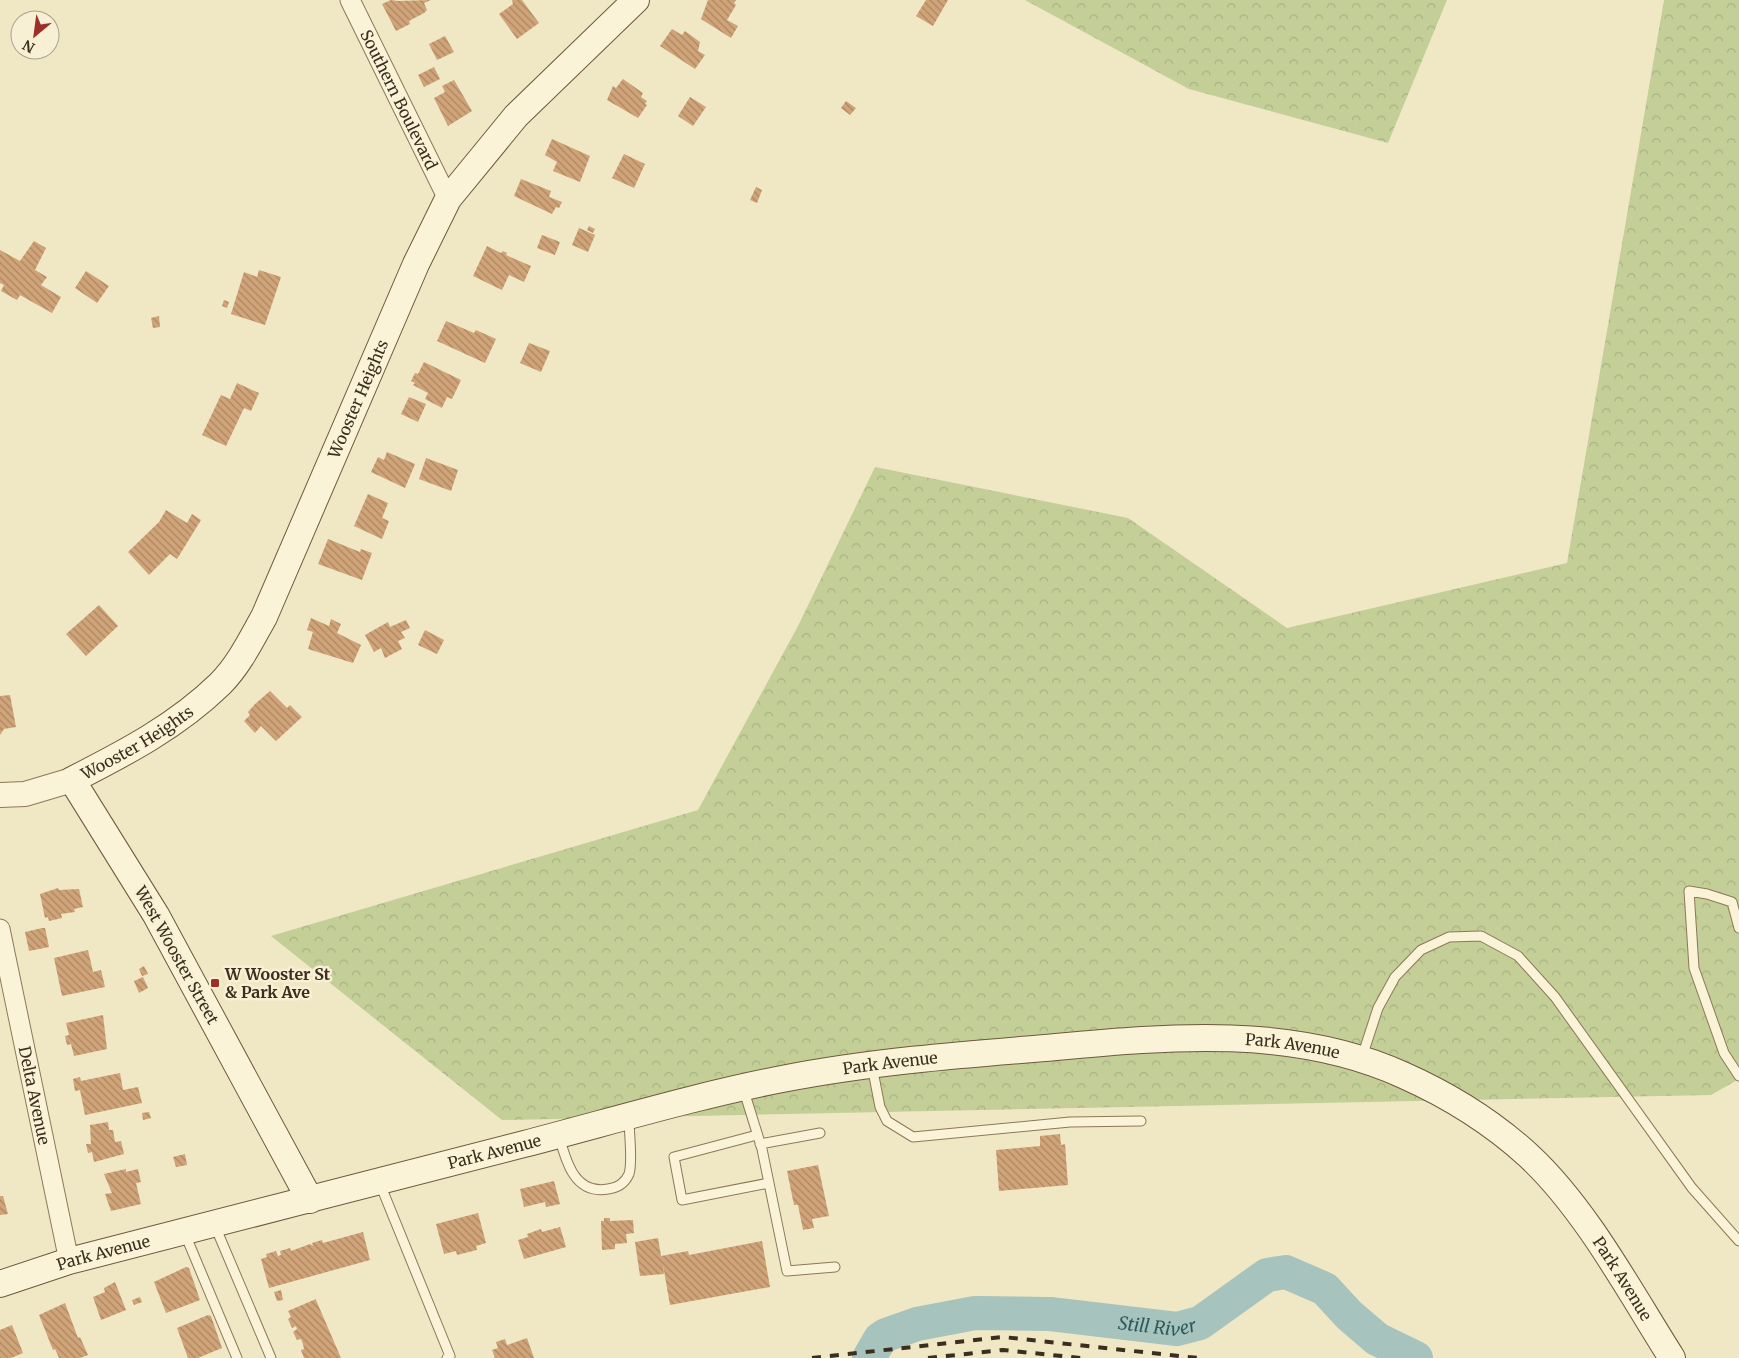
<svg xmlns="http://www.w3.org/2000/svg" width="1739" height="1358" font-family="Merriweather,serif">
<style>
.park{fill:url(#park-crowns)}
.lines{fill:none;stroke-linecap:round;stroke-linejoin:round}
.river{stroke:#a6c3bd;stroke-width:34}
.building{fill:url(#building-back-hatch)}
.service-casing{stroke:#8c7859;stroke-width:11}
.minor-casing{stroke:#8c7859;stroke-width:21}
.tertiary-casing{stroke:#8c7859;stroke-width:26}
.secondary-casing{stroke:#6d593c;stroke-width:28}
.service{stroke:#faf3d7;stroke-width:9}
.minor{stroke:#faf3d7;stroke-width:19}
.tertiary{stroke:#faf3d7;stroke-width:24}
.secondary{stroke:#faf3d7;stroke-width:26}
.rail{stroke:#3b2e1e;stroke-width:4;stroke-dasharray:9 9;stroke-linecap:butt}
.poi-dot{fill:#9d3026;stroke:#f7f0d4;stroke-width:2}
.labels{text-anchor:middle;dominant-baseline:central;stroke-width:5;stroke-linejoin:round;paint-order:stroke}
.street-label{font-size:16px;fill:#3b2e1e;stroke:#f7f0d4}
.poi-label{font-size:16px;font-weight:bold;fill:#3b2e1e;stroke:#f7f0d4;text-anchor:start}
.water-label{font-size:18px;font-style:italic;fill:#2c5a5b;stroke:#f7f0d4}
</style>
<defs>
<pattern id="park-crowns" width="20" height="18" patternUnits="userSpaceOnUse" patternTransform="scale(1.25)"><rect width="20" height="18" fill="#c3cf97"/><path d="M2 6a3 3 0 1 1 6 0M12 15a3 3 0 1 1 6 0" fill="none" stroke="#a8b282"/></pattern>
<pattern id="building-back-hatch" width="6" height="6" patternUnits="userSpaceOnUse" patternTransform="scale(1.25)"><rect width="6" height="6" fill="#d0a478"/><path d="M-1 5l2 2M0 0l6 6M5-1l2 2" fill="none" stroke="#aa8662"/></pattern>
</defs>
<rect width="100%" height="100%" fill="#f0e7c4"/>
<path class="park" d="M 1025,0 L 1447,0 L 1388,143 L 1189,89 Z
M 1664,0 L 1739,0 L 1739,1079 L 1711,1095 L 502,1120 L 271,936 L 698,810 L 798,626 L 875,467 L 1128,518 L 1287,628 L 1567,563 Z"/>
<g class="lines">
<path class="river" id="s1" d="M 869,1358 L 880,1339 L 886,1335 L 917,1324 L 975,1313 L 1050,1314 L 1177,1329 L 1200,1323 L 1267,1275 L 1286,1272 L 1325,1289 L 1349,1315 L 1377,1339 L 1416,1358"/>
</g>
<path class="building" d="M 391,0 L 398,1 L 431,0 L 424,3 L 427,10 L 424,13 L 409,21 L 410,24 L 396,31 L 382,4 Z
M 512,0 L 522,0 L 539,23 L 517,39 L 499,14 L 513,4 Z
M 708,0 L 736,0 L 734,3 L 736,5 L 727,20 L 738,26 L 731,38 L 701,19 Z
M 926,0 L 948,0 L 933,26 L 916,16 Z
M 672,29 L 682,35 L 685,31 L 700,42 L 698,51 L 705,55 L 695,69 L 660,46 Z
M 445,36 L 454,52 L 437,60 L 429,44 Z
M 434,67 L 440,79 L 424,87 L 418,75 Z
M 623,79 L 643,93 L 641,97 L 647,101 L 645,104 L 647,105 L 638,118 L 607,100 L 613,86 L 616,88 Z
M 454,80 L 472,111 L 448,126 L 434,98 L 445,92 L 442,86 Z
M 690,97 L 706,107 L 693,126 L 678,116 Z
M 846,101 L 856,108 L 850,115 L 841,108 Z
M 552,139 L 590,156 L 580,182 L 553,171 L 557,162 L 545,155 Z
M 624,154 L 645,164 L 634,188 L 612,178 Z
M 521,179 L 551,191 L 549,197 L 562,202 L 559,208 L 556,207 L 552,214 L 514,196 Z
M 756,187 L 762,190 L 757,203 L 750,200 Z
M 589,226 L 595,229 L 593,233 L 587,230 Z
M 579,228 L 595,235 L 588,252 L 572,245 Z
M 542,235 L 560,242 L 555,255 L 537,248 Z
M 34,241 L 46,248 L 35,270 L 47,277 L 41,285 L 61,297 L 52,313 L 20,295 L 17,300 L 1,291 L 4,285 L 0,283 L 0,250 L 20,261 Z
M 487,246 L 501,253 L 503,251 L 507,253 L 506,255 L 531,266 L 524,282 L 509,275 L 502,290 L 473,276 Z
M 259,270 L 281,277 L 265,325 L 231,314 L 244,272 L 257,277 Z
M 86,271 L 109,286 L 97,303 L 75,288 Z
M 224,300 L 229,302 L 227,308 L 222,306 Z
M 159,316 L 160,327 L 153,328 L 151,318 Z
M 446,321 L 474,333 L 476,330 L 496,339 L 485,363 L 437,341 Z
M 529,343 L 550,351 L 541,372 L 520,363 Z
M 424,362 L 461,380 L 452,399 L 447,397 L 442,408 L 425,399 L 428,393 L 413,385 L 415,383 L 411,381 L 415,373 L 418,374 Z
M 237,383 L 259,393 L 251,411 L 244,408 L 226,446 L 202,435 L 221,395 L 230,399 Z
M 409,397 L 426,404 L 418,422 L 401,414 Z
M 387,452 L 415,464 L 405,488 L 371,472 L 378,457 L 384,460 Z
M 426,458 L 458,470 L 451,491 L 419,479 Z
M 368,494 L 388,503 L 382,518 L 389,521 L 382,539 L 354,526 Z
M 166,510 L 187,523 L 192,514 L 201,520 L 177,559 L 170,554 L 149,575 L 128,552 L 159,522 Z
M 328,539 L 360,552 L 361,549 L 372,553 L 362,580 L 318,564 Z
M 99,605 L 118,626 L 86,656 L 66,634 Z
M 311,618 L 329,626 L 331,619 L 341,624 L 337,633 L 361,645 L 353,663 L 308,649 L 313,632 L 307,630 Z
M 406,620 L 410,628 L 401,632 L 405,638 L 398,641 L 402,649 L 385,658 L 381,648 L 374,652 L 365,635 L 388,622 L 390,627 Z
M 425,630 L 444,640 L 437,654 L 418,645 Z
M 270,691 L 287,708 L 290,705 L 302,717 L 276,741 L 261,726 L 255,733 L 244,721 L 250,715 L 248,712 L 255,704 Z
M 10,695 L 16,727 L 4,729 L 0,735 L 0,696 Z
M 58,888 L 59,890 L 79,889 L 83,907 L 74,909 L 75,912 L 61,914 L 62,918 L 49,921 L 48,917 L 45,918 L 40,894 Z
M 42,928 L 45,928 L 49,947 L 29,951 L 25,932 Z
M 88,950 L 93,972 L 101,970 L 105,987 L 62,996 L 54,958 Z
M 144,966 L 148,974 L 142,976 L 139,969 Z
M 143,977 L 148,988 L 139,993 L 134,981 Z
M 103,1015 L 107,1049 L 74,1056 L 71,1044 L 67,1045 L 65,1036 L 69,1035 L 66,1023 Z
M 120,1073 L 123,1090 L 138,1087 L 142,1103 L 85,1115 L 80,1090 L 75,1091 L 73,1079 L 80,1077 L 81,1081 Z
M 149,1112 L 151,1118 L 143,1120 L 142,1113 Z
M 108,1122 L 109,1130 L 113,1130 L 115,1142 L 121,1141 L 124,1154 L 94,1162 L 92,1152 L 88,1153 L 86,1144 L 91,1144 L 90,1125 Z
M 1060,1134 L 1061,1145 L 1065,1144 L 1068,1185 L 999,1191 L 996,1150 L 1040,1146 L 1040,1136 Z
M 185,1154 L 187,1165 L 176,1167 L 173,1157 Z
M 818,1165 L 829,1216 L 812,1219 L 814,1228 L 803,1230 L 798,1205 L 794,1205 L 787,1171 Z
M 126,1169 L 126,1172 L 138,1169 L 141,1182 L 136,1183 L 141,1204 L 111,1211 L 105,1194 L 112,1193 L 104,1174 Z
M 554,1181 L 560,1204 L 546,1207 L 545,1202 L 524,1207 L 520,1189 Z
M 0,1196 L 3,1196 L 8,1214 L 0,1215 Z
M 478,1213 L 486,1243 L 476,1246 L 477,1250 L 457,1255 L 456,1251 L 444,1254 L 436,1224 Z
M 604,1218 L 610,1218 L 610,1221 L 633,1220 L 634,1233 L 626,1234 L 627,1243 L 615,1244 L 615,1249 L 602,1250 L 601,1221 L 604,1221 Z
M 560,1227 L 566,1247 L 524,1259 L 518,1240 L 528,1237 L 527,1234 L 541,1229 L 542,1232 Z
M 363,1232 L 370,1260 L 269,1288 L 261,1259 L 267,1257 L 266,1254 L 276,1251 L 278,1256 L 281,1255 L 280,1251 L 290,1248 L 291,1251 L 310,1244 L 313,1246 L 312,1243 L 322,1240 L 323,1243 Z
M 658,1238 L 661,1256 L 688,1251 L 689,1255 L 762,1241 L 770,1287 L 670,1305 L 663,1265 L 664,1274 L 640,1276 L 635,1242 Z
M 186,1267 L 189,1268 L 200,1300 L 166,1313 L 154,1282 Z
M 115,1282 L 126,1310 L 101,1320 L 93,1297 L 105,1292 L 104,1288 Z
M 281,1290 L 283,1300 L 277,1301 L 274,1292 Z
M 140,1297 L 142,1302 L 134,1305 L 132,1300 Z
M 316,1299 L 316,1300 L 341,1358 L 304,1358 L 301,1350 L 304,1349 L 303,1344 L 301,1339 L 297,1340 L 293,1332 L 297,1329 L 296,1326 L 292,1328 L 288,1319 L 291,1317 L 288,1311 Z
M 65,1303 L 78,1338 L 80,1337 L 88,1355 L 80,1358 L 59,1358 L 55,1349 L 53,1350 L 39,1315 Z
M 208,1315 L 211,1316 L 222,1348 L 198,1358 L 188,1358 L 177,1328 Z
M 12,1325 L 23,1353 L 11,1358 L 0,1358 L 0,1330 Z
M 527,1338 L 534,1358 L 495,1358 L 492,1350 L 498,1348 L 496,1342 L 505,1339 L 507,1345 Z"/>
<g class="lines">
<defs>
<path id="service" d="M 1739,928 L 1732,902 L 1707,894 L 1689,891 L 1694,968 L 1724,1053 L 1739,1076
M 1362,1057 L 1378,1008 L 1395,977 L 1421,950 L 1449,937 L 1481,936 L 1518,956 L 1555,997 L 1692,1188 L 1739,1241
M 872,1066 L 880,1107 L 887,1121 L 913,1137 L 1070,1122 L 1141,1121
M 744,1091 L 762,1149 L 787,1271 L 835,1267
M 757,1135 L 674,1157 L 682,1200 L 769,1183
M 559,1136 C 566,1162 575,1195 608,1189 C 617,1188 625,1183 629,1174 C 633,1161 629,1134 629,1119
M 760,1144 L 820,1133
M 380,1184 L 450,1356 L 447,1358
M 215,1226 L 271,1358
M 185,1234 L 237,1358"/>
<g id="minor">
<path id="s2" d="M 350,0 L 448,199"/>
<path id="s3" d="M 0,929 L 69,1261"/>
</g>
<path id="tertiary" d="M 0,795 L 25,794 L 72,780"/>
<g id="secondary">
<path id="s4" d="M 310,1200 L 156,915 L 72,780 C 125,753 177,726 220,684 C 239,665 251,640 264,617 L 416,264 L 448,199 L 516,116 L 636,0"/>
<path id="s5" d="M 0,1284 L 69,1261 C 221,1222 372,1183 524,1144 C 609,1122 695,1096 782,1079 C 869,1062 957,1055 1045,1048 C 1165,1037 1291,1024 1403,1075 C 1448,1095 1493,1123 1529,1156 C 1586,1209 1630,1292 1672,1358"/>
</g>
</defs>
<use href="#service" class="service-casing"/>
<use href="#minor" class="minor-casing"/>
<use href="#tertiary" class="tertiary-casing"/>
<use href="#secondary" class="secondary-casing"/>
<use href="#service" class="service"/>
<use href="#minor" class="minor"/>
<use href="#tertiary" class="tertiary"/>
<use href="#secondary" class="secondary"/>
<path class="rail" d="M 812,1358 L 1003,1337 L 1198,1358
M 928,1358 L 1003,1350 L 1081,1358"/>
</g>
<rect class="poi-dot" x="210" y="978" width="10" height="10" rx="2.5"/>
<g class="labels">
<g class="street-label">
<text stroke="none"><textPath href="#s2" startOffset="111">Southern Boulevard</textPath></text>
<text stroke="none"><textPath href="#s4" startOffset="978">Wooster Heights</textPath></text>
<text stroke="none"><textPath href="#s4" startOffset="558">Wooster Heights</textPath></text>
<text transform="translate(177 955) rotate(61)">West Wooster Street</text>
<text stroke="none"><textPath href="#s5" startOffset="1322">Park Avenue</textPath></text>
<text stroke="none"><textPath href="#s5" startOffset="918">Park Avenue</textPath></text>
<text stroke="none"><textPath href="#s3" startOffset="170">Delta Avenue</textPath></text>
<text stroke="none"><textPath href="#s5" startOffset="512">Park Avenue</textPath></text>
<text stroke="none"><textPath href="#s5" startOffset="108">Park Avenue</textPath></text>
<text stroke="none"><textPath href="#s5" startOffset="1742">Park Avenue</textPath></text>
</g>
<g class="poi-label">
<text x="225" y="974">W Wooster St<tspan x="225" dy="18">&amp; Park Ave</tspan></text>
</g>
<g class="water-label">
<text stroke="none"><textPath href="#s1" startOffset="304">Still River</textPath></text>
</g>
</g>
<g transform="translate(35 35) rotate(209)"><circle r="24" fill="#f7f0d4" stroke="#aca28b"/>
<path d="M0-4L9 19L0 12L-9 19Z" fill="#9d3026"/>
<text y="-8" font-size="14" font-weight="bold" text-anchor="middle" fill="#3b2e1e">N</text>
</g>
</svg>
